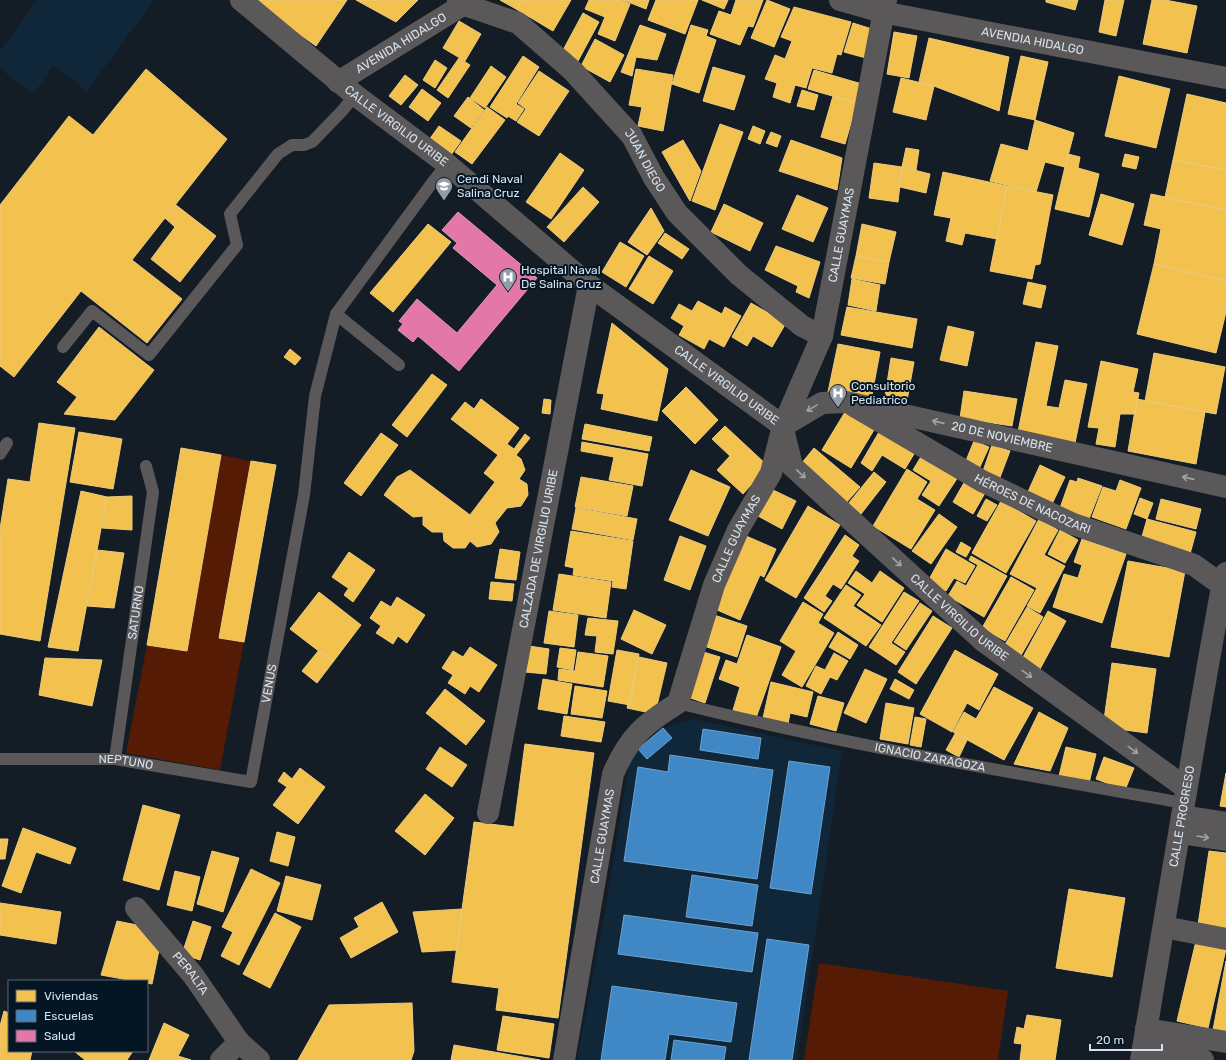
<svg xmlns="http://www.w3.org/2000/svg" width="1226" height="1060" font-family="Rubik,sans-serif">
<style>
.built{fill:#102739}
.green{fill:#551b05}
.homes{fill:#f2c14e;stroke:#eacb7e}
.schools{fill:#3f88c5;stroke:#6ca3d1}
.health{fill:#e377a8;stroke:#df97bd}
.lines{fill:none;stroke-linecap:round;stroke-linejoin:round}
.service{stroke:#5b5859;stroke-width:12}
.minor{stroke:#5b5859;stroke-width:22}
.tertiary{stroke:#5b5859;stroke-width:22}
.oneway{stroke:#9fa4aa}
.labels{text-anchor:middle;dominant-baseline:central;stroke-width:4;stroke-linejoin:round;paint-order:stroke}
.street-label{font-size:12px;fill:#d6e2ed;stroke:#041524}
.poi-label{font-size:12px;fill:#d6e2ed;stroke:#041524;text-anchor:start}
</style>
<rect width="100%" height="100%" fill="#141d26"/>
<path class="built" d="M 37,0 L 154,0 L 87,91 L 53,66 L 34,93 L 0,69 L 0,51 Z
M 693,719 L 842,751 L 797,1060 L 577,1060 L 607,901 L 628,768 L 638,749 L 663,728 Z"/>
<path class="green" d="M 221,455 L 251,461 L 219,638 L 244,642 L 220,770 L 126,753 L 147,645 L 187,651 Z
M 819,963 L 1008,991 L 998,1060 L 804,1060 Z"/>
<path class="homes" d="M 258,0 L 347,0 L 316,46 L 256,3 Z
M 356,0 L 418,0 L 396,22 Z
M 500,0 L 522,0 L 516,9 Z
M 522,0 L 571,0 L 553,31 L 516,9 Z
M 589,0 L 621,0 L 630,4 L 615,41 L 598,34 L 605,17 L 585,9 Z
M 623,0 L 649,0 L 646,9 Z
M 656,0 L 698,0 L 685,34 L 648,20 Z
M 702,0 L 728,0 L 724,9 Z
M 736,0 L 763,0 L 753,27 L 748,26 L 740,45 L 710,34 L 719,11 L 731,15 Z
M 767,0 L 790,9 L 774,47 L 751,38 Z
M 1046,0 L 1078,0 L 1075,10 L 1046,2 Z
M 1105,0 L 1124,0 L 1116,36 L 1099,32 Z
M 1152,0 L 1165,0 L 1197,6 L 1187,53 L 1143,44 Z
M 794,7 L 851,22 L 841,55 L 837,54 L 832,73 L 812,68 L 806,88 L 795,85 L 790,103 L 773,97 L 777,83 L 765,79 L 775,55 L 785,59 L 792,41 L 781,37 Z
M 583,13 L 599,22 L 578,61 L 562,52 Z
M 459,21 L 481,34 L 465,61 L 443,48 Z
M 853,23 L 875,30 L 866,58 L 844,52 Z
M 640,25 L 666,34 L 657,60 L 636,57 L 632,76 L 621,72 Z
M 691,25 L 708,30 L 706,36 L 716,40 L 699,93 L 672,84 Z
M 894,32 L 917,36 L 909,78 L 887,74 Z
M 929,38 L 1009,57 L 999,111 L 934,86 L 919,82 Z
M 595,39 L 624,55 L 610,82 L 581,66 Z
M 523,56 L 539,67 L 516,104 L 524,109 L 516,121 L 508,116 L 507,118 L 490,107 Z
M 1021,56 L 1048,62 L 1035,120 L 1008,114 Z
M 459,58 L 470,65 L 448,98 L 437,90 Z
M 435,60 L 447,68 L 435,88 L 423,80 Z
M 491,66 L 506,77 L 485,108 L 470,98 Z
M 713,67 L 745,76 L 734,110 L 703,101 Z
M 146,69 L 227,139 L 132,260 L 182,299 L 147,343 L 81,291 L 14,377 L 0,366 L 0,205 L 69,116 L 93,135 Z
M 636,69 L 673,75 L 663,131 L 638,126 L 642,107 L 629,105 Z
M 814,70 L 862,84 L 857,103 L 808,89 Z
M 539,71 L 569,91 L 539,136 L 517,122 L 526,109 L 518,103 Z
M 405,75 L 418,85 L 401,105 L 389,96 Z
M 1119,76 L 1170,89 L 1156,148 L 1105,136 Z
M 901,78 L 934,86 L 926,120 L 893,112 Z
M 422,89 L 441,103 L 428,121 L 409,107 Z
M 802,90 L 818,95 L 814,110 L 797,106 Z
M 1187,94 L 1226,103 L 1226,170 L 1173,160 Z
M 833,96 L 857,103 L 845,144 L 821,137 Z
M 468,97 L 484,110 L 471,128 L 454,116 Z
M 487,107 L 505,120 L 472,164 L 455,152 Z
M 1035,120 L 1074,133 L 1065,167 L 1045,162 L 1036,192 L 990,181 L 1001,144 L 1028,151 Z
M 720,124 L 743,132 L 715,210 L 692,201 Z
M 439,126 L 461,141 L 451,155 L 429,140 Z
M 753,126 L 765,131 L 760,144 L 748,139 Z
M 771,132 L 781,136 L 777,147 L 766,143 Z
M 683,140 L 701,171 L 690,201 L 662,152 Z
M 791,140 L 842,158 L 837,190 L 779,171 Z
M 906,148 L 919,150 L 916,170 L 902,167 Z
M 560,153 L 584,170 L 551,219 L 526,202 Z
M 1068,154 L 1080,157 L 1078,168 L 1099,174 L 1089,217 L 1055,209 Z
M 1125,154 L 1139,157 L 1136,169 L 1122,166 Z
M 1173,160 L 1226,170 L 1226,210 L 1165,197 Z
M 874,163 L 902,167 L 898,202 L 869,198 Z
M 902,167 L 930,174 L 926,193 L 900,187 Z
M 943,172 L 1007,186 L 997,239 L 965,233 L 962,245 L 946,241 L 951,218 L 934,215 Z
M 1007,186 L 1053,195 L 1040,264 L 1035,265 L 1032,279 L 990,271 Z
M 583,187 L 599,202 L 564,242 L 547,227 Z
M 1101,194 L 1134,204 L 1122,245 L 1089,235 Z
M 1151,194 L 1226,210 L 1226,281 L 1154,264 L 1161,229 L 1144,225 Z
M 797,195 L 828,208 L 813,242 L 782,229 Z
M 724,204 L 763,223 L 750,251 L 711,232 Z
M 176,205 L 216,236 L 180,282 L 151,259 L 175,227 L 165,218 Z
M 651,208 L 664,231 L 647,255 L 628,242 Z
M 428,224 L 451,242 L 393,312 L 370,293 Z
M 862,224 L 896,232 L 889,262 L 856,256 Z
M 665,233 L 689,249 L 682,259 L 658,243 Z
M 620,242 L 644,256 L 626,287 L 602,272 Z
M 776,246 L 820,262 L 809,298 L 796,292 L 798,286 L 765,270 Z
M 649,256 L 673,271 L 653,304 L 629,289 Z
M 856,256 L 889,262 L 885,284 L 851,278 Z
M 1154,264 L 1226,281 L 1226,312 L 1216,353 L 1137,334 Z
M 852,279 L 880,285 L 876,311 L 848,305 Z
M 1028,282 L 1046,286 L 1041,308 L 1023,304 Z
M 698,301 L 722,314 L 725,307 L 741,316 L 724,347 L 709,339 L 704,349 L 679,335 L 684,326 L 671,318 L 679,304 L 692,311 Z
M 751,303 L 786,323 L 772,347 L 753,336 L 747,346 L 732,337 Z
M 847,307 L 917,319 L 912,348 L 841,335 Z
M 612,323 L 668,369 L 657,421 L 601,409 L 604,394 L 597,393 Z
M 948,326 L 974,332 L 967,366 L 940,360 Z
M 99,327 L 154,370 L 115,420 L 64,414 L 77,397 L 57,382 Z
M 1036,342 L 1058,346 L 1046,406 L 1059,408 L 1065,380 L 1087,384 L 1075,443 L 1018,432 Z
M 838,344 L 880,352 L 871,400 L 828,392 Z
M 290,349 L 301,358 L 295,365 L 284,357 Z
M 1154,353 L 1225,367 L 1216,414 L 1145,401 Z
M 891,358 L 914,362 L 906,406 L 884,402 Z
M 1101,361 L 1138,369 L 1133,392 L 1139,393 L 1135,414 L 1120,414 L 1115,447 L 1096,444 L 1099,428 L 1088,427 Z
M 432,374 L 447,385 L 407,437 L 392,425 Z
M 686,387 L 718,420 L 695,444 L 662,411 Z
M 964,391 L 1017,399 L 1012,426 L 960,418 Z
M 481,399 L 519,428 L 507,444 L 514,449 L 525,434 L 530,438 L 516,455 L 521,459 L 525,470 L 519,479 L 527,484 L 528,495 L 521,506 L 507,508 L 495,523 L 499,532 L 491,544 L 477,547 L 470,541 L 465,548 L 453,548 L 444,541 L 443,532 L 432,532 L 423,525 L 423,516 L 413,517 L 384,495 L 397,477 L 410,470 L 470,515 L 495,482 L 484,473 L 498,455 L 451,419 L 465,402 L 474,409 Z
M 544,399 L 551,400 L 550,414 L 542,413 Z
M 1137,399 L 1205,412 L 1196,464 L 1128,451 Z
M 845,412 L 874,430 L 851,468 L 822,450 Z
M 39,423 L 75,428 L 40,641 L 0,634 L 0,529 L 8,479 L 30,482 Z
M 585,424 L 652,437 L 649,451 L 582,439 Z
M 725,426 L 768,466 L 743,494 L 717,470 L 730,456 L 712,439 Z
M 79,432 L 122,439 L 113,489 L 70,482 Z
M 879,432 L 914,454 L 905,469 L 882,455 L 872,471 L 861,463 Z
M 381,433 L 398,445 L 361,496 L 344,483 Z
M 974,441 L 989,447 L 979,469 L 965,463 Z
M 582,442 L 648,454 L 642,486 L 609,480 L 614,457 L 581,451 Z
M 992,445 L 1010,451 L 999,480 L 982,474 Z
M 181,448 L 221,455 L 187,651 L 147,645 Z
M 814,448 L 860,487 L 846,503 L 801,464 Z
M 922,455 L 958,477 L 939,506 L 922,495 L 931,481 L 913,470 Z
M 251,461 L 276,465 L 244,642 L 219,638 Z
M 1040,465 L 1065,477 L 1051,506 L 1027,494 Z
M 907,469 L 927,482 L 917,499 L 935,510 L 911,549 L 873,526 Z
M 691,470 L 730,487 L 708,536 L 669,520 Z
M 874,472 L 886,482 L 861,514 L 848,504 Z
M 581,477 L 633,486 L 627,516 L 575,507 Z
M 1078,478 L 1102,486 L 1089,519 L 1060,508 L 1070,480 L 1077,482 Z
M 1120,480 L 1141,488 L 1126,529 L 1092,517 L 1103,487 L 1116,491 Z
M 965,481 L 985,493 L 973,514 L 953,502 Z
M 771,489 L 796,501 L 782,529 L 758,516 Z
M 81,491 L 107,497 L 78,651 L 48,647 Z
M 132,496 L 132,530 L 102,528 L 107,497 Z
M 1140,498 L 1153,503 L 1147,519 L 1134,514 Z
M 986,499 L 997,505 L 987,521 L 977,516 Z
M 1161,499 L 1201,509 L 1196,529 L 1156,519 Z
M 1001,501 L 1036,521 L 1006,573 L 972,553 Z
M 808,506 L 840,525 L 796,598 L 765,580 Z
M 576,508 L 637,519 L 633,540 L 572,529 Z
M 939,514 L 957,527 L 931,564 L 912,551 Z
M 1039,519 L 1058,530 L 1044,555 L 1065,566 L 1040,613 L 1027,606 L 1037,588 L 1010,574 Z
M 1147,519 L 1196,532 L 1190,554 L 1141,540 Z
M 1060,530 L 1078,540 L 1065,563 L 1048,554 Z
M 571,531 L 633,541 L 626,589 L 612,587 L 613,581 L 573,575 L 574,568 L 565,566 Z
M 845,535 L 859,545 L 852,556 L 859,561 L 841,589 L 833,584 L 825,596 L 832,601 L 824,612 L 804,598 Z
M 680,536 L 706,546 L 690,590 L 664,580 Z
M 746,536 L 776,549 L 764,577 L 760,575 L 740,620 L 715,609 Z
M 1082,539 L 1126,554 L 1102,623 L 1053,607 L 1064,574 L 1078,578 L 1082,565 L 1074,562 Z
M 961,542 L 971,548 L 966,557 L 956,552 Z
M 500,549 L 520,552 L 516,580 L 495,578 Z
M 946,549 L 975,566 L 965,583 L 954,578 L 946,591 L 928,581 Z
M 97,550 L 124,553 L 114,608 L 87,606 Z
M 349,552 L 375,570 L 358,595 L 332,577 Z
M 971,556 L 1007,576 L 984,617 L 948,596 L 957,581 L 966,586 L 978,565 L 969,560 Z
M 1128,561 L 1185,571 L 1169,657 L 1111,647 Z
M 856,571 L 872,583 L 880,571 L 904,588 L 882,622 L 857,605 L 865,594 L 848,583 Z
M 559,574 L 611,582 L 606,618 L 553,610 Z
M 1011,577 L 1034,590 L 1005,641 L 982,628 Z
M 491,582 L 514,584 L 512,601 L 489,599 Z
M 846,585 L 861,595 L 853,606 L 881,625 L 866,646 L 824,618 Z
M 348,589 L 358,595 L 353,602 L 344,595 Z
M 319,592 L 361,625 L 333,662 L 290,629 Z
M 904,592 L 919,601 L 891,643 L 905,652 L 896,665 L 869,647 Z
M 397,597 L 425,615 L 407,643 L 398,636 L 393,644 L 376,633 L 381,626 L 370,618 L 381,601 L 391,607 Z
M 803,602 L 823,614 L 818,623 L 834,633 L 802,687 L 782,675 L 796,651 L 780,641 Z
M 920,603 L 932,611 L 906,650 L 894,642 Z
M 1027,607 L 1043,617 L 1020,657 L 1003,648 Z
M 634,610 L 666,625 L 652,654 L 621,639 Z
M 549,611 L 578,615 L 574,647 L 544,643 Z
M 1048,611 L 1066,621 L 1040,669 L 1022,659 Z
M 714,615 L 747,626 L 737,657 L 704,646 Z
M 933,616 L 952,628 L 916,684 L 898,672 Z
M 588,618 L 618,621 L 613,654 L 595,652 L 597,636 L 585,635 Z
M 838,632 L 858,645 L 850,659 L 829,647 Z
M 747,635 L 781,647 L 756,718 L 733,710 L 740,687 L 719,679 L 726,660 L 737,664 Z
M 529,646 L 549,649 L 546,674 L 525,672 Z
M 470,647 L 497,665 L 479,692 L 470,686 L 465,694 L 448,683 L 453,675 L 442,668 L 453,651 L 463,657 Z
M 560,648 L 576,650 L 573,670 L 557,667 Z
M 319,650 L 333,662 L 317,683 L 302,671 Z
M 617,650 L 639,654 L 630,705 L 608,701 Z
M 955,650 L 998,674 L 979,710 L 967,703 L 952,732 L 920,714 Z
M 700,651 L 720,657 L 705,703 L 685,696 Z
M 578,652 L 608,656 L 603,687 L 558,680 L 559,669 L 575,671 Z
M 834,653 L 848,661 L 837,680 L 830,677 L 821,694 L 806,686 L 816,666 L 825,670 Z
M 639,657 L 667,663 L 655,714 L 627,708 Z
M 45,658 L 102,660 L 92,706 L 39,695 Z
M 1112,663 L 1156,669 L 1147,733 L 1103,727 Z
M 865,669 L 887,679 L 866,723 L 844,713 Z
M 543,679 L 572,684 L 567,714 L 538,709 Z
M 895,679 L 914,690 L 909,699 L 890,689 Z
M 771,682 L 813,692 L 807,717 L 790,713 L 788,724 L 763,718 Z
M 575,686 L 607,691 L 602,718 L 571,714 Z
M 994,687 L 1033,708 L 1004,760 L 953,732 L 964,712 L 976,719 Z
M 445,689 L 485,721 L 466,745 L 426,713 Z
M 818,696 L 844,703 L 836,731 L 810,724 Z
M 886,703 L 914,708 L 908,744 L 880,739 Z
M 1039,712 L 1068,728 L 1050,771 L 1014,764 Z
M 564,716 L 605,722 L 601,742 L 561,736 Z
M 915,717 L 926,719 L 921,747 L 910,745 Z
M 956,732 L 968,738 L 959,757 L 946,750 Z
M 525,744 L 594,753 L 558,1018 L 496,1010 L 499,988 L 452,982 L 474,822 L 514,827 Z
M 440,747 L 467,765 L 452,787 L 426,769 Z
M 1066,747 L 1096,754 L 1089,783 L 1059,776 Z
M 1104,757 L 1134,768 L 1125,790 L 1096,779 Z
M 300,768 L 325,787 L 298,824 L 273,805 L 287,787 L 278,781 L 284,772 L 292,779 Z
M 1226,773 L 1226,807 L 1220,806 Z
M 425,794 L 454,818 L 425,855 L 395,831 Z
M 143,805 L 180,815 L 159,890 L 123,880 Z
M 23,828 L 76,848 L 70,864 L 36,852 L 21,893 L 2,886 Z
M 277,832 L 295,837 L 288,866 L 270,861 Z
M 0,839 L 8,839 L 5,859 L 0,859 Z
M 212,851 L 239,858 L 223,912 L 197,904 Z
M 1209,851 L 1226,853 L 1226,929 L 1198,925 Z
M 251,869 L 280,883 L 239,965 L 221,956 L 233,932 L 222,927 Z
M 175,871 L 200,877 L 192,911 L 167,905 Z
M 286,876 L 321,885 L 312,920 L 277,911 Z
M 1069,889 L 1125,898 L 1112,977 L 1056,968 Z
M 382,902 L 398,932 L 351,958 L 340,938 L 359,927 L 354,918 Z
M 0,903 L 61,912 L 56,944 L 0,935 Z
M 462,909 L 457,950 L 422,952 L 413,912 Z
M 275,913 L 301,927 L 270,988 L 243,974 Z
M 117,921 L 137,925 L 159,950 L 152,984 L 147,983 L 147,981 L 134,981 L 101,975 Z
M 193,921 L 211,927 L 200,960 L 182,954 Z
M 1196,941 L 1226,949 L 1208,1028 L 1177,1021 Z
M 1226,961 L 1226,1033 L 1213,1030 Z
M 412,1003 L 414,1051 L 411,1060 L 298,1060 L 329,1005 Z
M 4,1011 L 9,1013 L 9,1051 L 32,1051 L 30,1060 L 0,1060 L 0,1026 Z
M 1027,1015 L 1061,1020 L 1055,1060 L 1020,1060 L 1022,1044 L 1014,1043 L 1017,1027 L 1024,1029 Z
M 503,1016 L 554,1024 L 549,1058 L 497,1050 Z
M 164,1023 L 189,1035 L 178,1056 L 191,1060 L 149,1060 Z
M 454,1045 L 540,1060 L 451,1060 Z
M 74,1051 L 133,1051 L 127,1060 L 85,1060 Z"/>
<path class="schools" d="M 663,728 L 672,738 L 647,759 L 638,749 Z
M 703,729 L 761,738 L 758,759 L 700,750 Z
M 670,755 L 773,770 L 757,879 L 624,861 L 638,767 L 668,772 Z
M 789,761 L 830,767 L 811,894 L 770,888 Z
M 692,875 L 758,885 L 752,926 L 686,917 Z
M 624,915 L 758,933 L 752,972 L 618,954 Z
M 767,939 L 809,945 L 792,1060 L 749,1060 Z
M 612,986 L 737,1003 L 731,1042 L 669,1034 L 665,1060 L 601,1060 Z
M 674,1040 L 726,1047 L 724,1060 L 671,1060 Z"/>
<path class="health" d="M 458,212 L 537,278 L 459,371 L 418,336 L 413,342 L 398,330 L 403,324 L 399,321 L 417,299 L 457,333 L 497,285 L 453,248 L 457,243 L 442,230 Z"/>
<g class="lines">
<g class="service">
<path d="M 63,347 L 92,311 L 149,355 L 237,245 L 230,214 L 278,154 L 292,145 L 304,145 L 312,142 L 342,111 L 355,95"/>
<path d="M 399,365 L 336,314 L 432,183 L 447,164"/>
<path d="M 0,454 L 7,443"/>
<path id="s1" d="M 678,703 C 844,745 1015,773 1184,803"/>
<path id="s2" d="M 0,759 L 115,759 L 251,782 L 304,495 L 315,396 L 336,314"/>
<path id="s3" d="M 115,759 L 153,492 L 146,466"/>
</g>
<g class="minor">
<path id="s4" d="M 458,0 L 465,5 L 518,23 L 573,71 L 632,136 L 654,178 L 677,213 L 739,275 L 802,326 L 822,336"/>
<path id="s5" d="M 840,0 L 882,12 L 1226,78"/>
<path id="s6" d="M 338,82 L 471,0"/>
<path id="s7" d="M 854,406 L 982,481 L 1073,524 L 1194,565 L 1226,588"/>
<path id="s8" d="M 783,429 L 792,466 L 982,640 L 1186,788"/>
<path id="s9" d="M 488,813 L 589,285"/>
<path d="M 1182,816 L 1226,823"/>
<path d="M 1180,833 L 1226,840"/>
<path id="s10" d="M 136,908 L 193,975 L 239,1042 L 259,1060"/>
<path d="M 1164,927 L 1226,939"/>
<path d="M 1146,1029 L 1226,1042"/>
<path d="M 1143,1049 L 1203,1060"/>
<path d="M 221,1060 L 239,1042"/>
<path id="s11" d="M 564,1060 L 613,774 C 629,737 644,724 678,703 L 714,585 L 738,530 L 771,473 L 783,426 L 822,336 L 886,0"/>
</g>
<g class="tertiary">
<path id="s12" d="M 241,0 L 355,95 L 447,164 L 589,285 L 783,426 L 822,403 L 846,402 L 1226,487"/>
<path id="s13" d="M 1141,1060 C 1168,902 1193,744 1222,587 L 1226,573"/>
</g>
</g>
<defs><path id="oneway-shaft" d="M-6 0H5M1.5-3L5.5 0L1.5 3" fill="none" stroke-width="1.6" stroke-linecap="round" stroke-linejoin="round"/></defs>
<g class="oneway">
<use href="#oneway-shaft" transform="translate(812 408) rotate(149)"/>
<use href="#oneway-shaft" transform="translate(938 422) rotate(-167)"/>
<use href="#oneway-shaft" transform="translate(801 474) rotate(43)"/>
<use href="#oneway-shaft" transform="translate(1188 478) rotate(-167)"/>
<use href="#oneway-shaft" transform="translate(897 562) rotate(43)"/>
<use href="#oneway-shaft" transform="translate(1027 674) rotate(36)"/>
<use href="#oneway-shaft" transform="translate(1133 750) rotate(36)"/>
<use href="#oneway-shaft" transform="translate(1203 837) rotate(9)"/>
</g>
<defs>
<symbol id="school-pin" viewBox="-11 -11 22 30"><path d="M0 17L-7.5 6A9.5 9.5 0 1 1 7.5 6Z" fill="#929da7" stroke="#041524"/><path d="M0-5L7-2L0 1L-7-2ZM-4 1L0 2.5L4 1V4Q0 6-4 4Z" fill="#fff"/></symbol>
<symbol id="hospital-pin" viewBox="-11 -11 22 30"><path d="M0 17L-7.5 6A9.5 9.5 0 1 1 7.5 6Z" fill="#929da7" stroke="#041524"/><path d="M-5-5h3v3.5h4V-5h3V5h-3V1.5h-4V5h-3Z" fill="#fff"/></symbol>
</defs>
<g fill-rule="evenodd">
<use href="#school-pin" x="434" y="176" width="20" height="27"/>
<use href="#hospital-pin" x="498" y="267" width="20" height="27"/>
<use href="#hospital-pin" x="828" y="383" width="20" height="27"/>
</g>
<g class="labels">
<g class="street-label">
<text stroke="none"><textPath href="#s5" startOffset="197">AVENDIA HIDALGO</textPath></text>
<text stroke="none"><textPath href="#s6" startOffset="74">AVENIDA HIDALGO</textPath></text>
<text stroke="none"><textPath href="#s12" startOffset="200">CALLE VIRGILIO URIBE</textPath></text>
<text stroke="none"><textPath href="#s4" startOffset="253">JUAN DIEGO</textPath></text>
<text stroke="none"><textPath href="#s11" startOffset="887">CALLE GUAYMAS</textPath></text>
<text stroke="none"><textPath href="#s12" startOffset="620">CALLE VIRGILIO URIBE</textPath></text>
<text stroke="none"><textPath href="#s12" startOffset="919">20 DE NOVIEMBRE</textPath></text>
<text stroke="none"><textPath href="#s7" startOffset="204">HÉROES DE NACOZARI</textPath></text>
<text stroke="none"><textPath href="#s11" startOffset="563">CALLE GUAYMAS</textPath></text>
<text stroke="none"><textPath href="#s9" startOffset="269">CALZADA DE VIRGILIO URIBE</textPath></text>
<text stroke="none"><textPath href="#s3" startOffset="148">SATURNO</textPath></text>
<text stroke="none"><textPath href="#s8" startOffset="264">CALLE VIRGILIO URIBE</textPath></text>
<text stroke="none"><textPath href="#s2" startOffset="353">VENUS</textPath></text>
<text stroke="none"><textPath href="#s1" startOffset="258">IGNACIO ZARAGOZA</textPath></text>
<text stroke="none"><textPath href="#s2" startOffset="126">NEPTUNO</textPath></text>
<text stroke="none"><textPath href="#s13" startOffset="247">CALLE PROGRESO</textPath></text>
<text stroke="none"><textPath href="#s11" startOffset="227">CALLE GUAYMAS</textPath></text>
<text stroke="none"><textPath href="#s10" startOffset="85">PERALTA</textPath></text>
</g>
<g class="poi-label">
<text x="457" y="179">Cendi Naval<tspan x="457" dy="14">Salina Cruz</tspan></text>
<text x="521" y="270">Hospital Naval<tspan x="521" dy="14">De Salina Cruz</tspan></text>
<text x="851" y="386">Consultorio<tspan x="851" dy="14">Pediatrico</tspan></text>
</g>
</g>
<rect x="8" y="980" width="140" height="72" fill="#041524" stroke="#586774"/>
<rect x="16" y="990" width="20" height="12" fill="#f2c14e" stroke="#586774"/>
<text x="44" y="1000" font-size="12" fill="#d6e2ed">Viviendas</text>
<rect x="16" y="1010" width="20" height="12" fill="#3f88c5" stroke="#586774"/>
<text x="44" y="1020" font-size="12" fill="#d6e2ed">Escuelas</text>
<rect x="16" y="1030" width="20" height="12" fill="#e377a8" stroke="#586774"/>
<text x="44" y="1040" font-size="12" fill="#d6e2ed">Salud</text>
<path d="M1090 1044v6h72v-6" fill="none" stroke="#d6e2ed" stroke-width="2"/>
<text x="1096" y="1044" font-size="12" fill="#d6e2ed" stroke="#041524" stroke-width="3" paint-order="stroke">20 m</text>
</svg>
